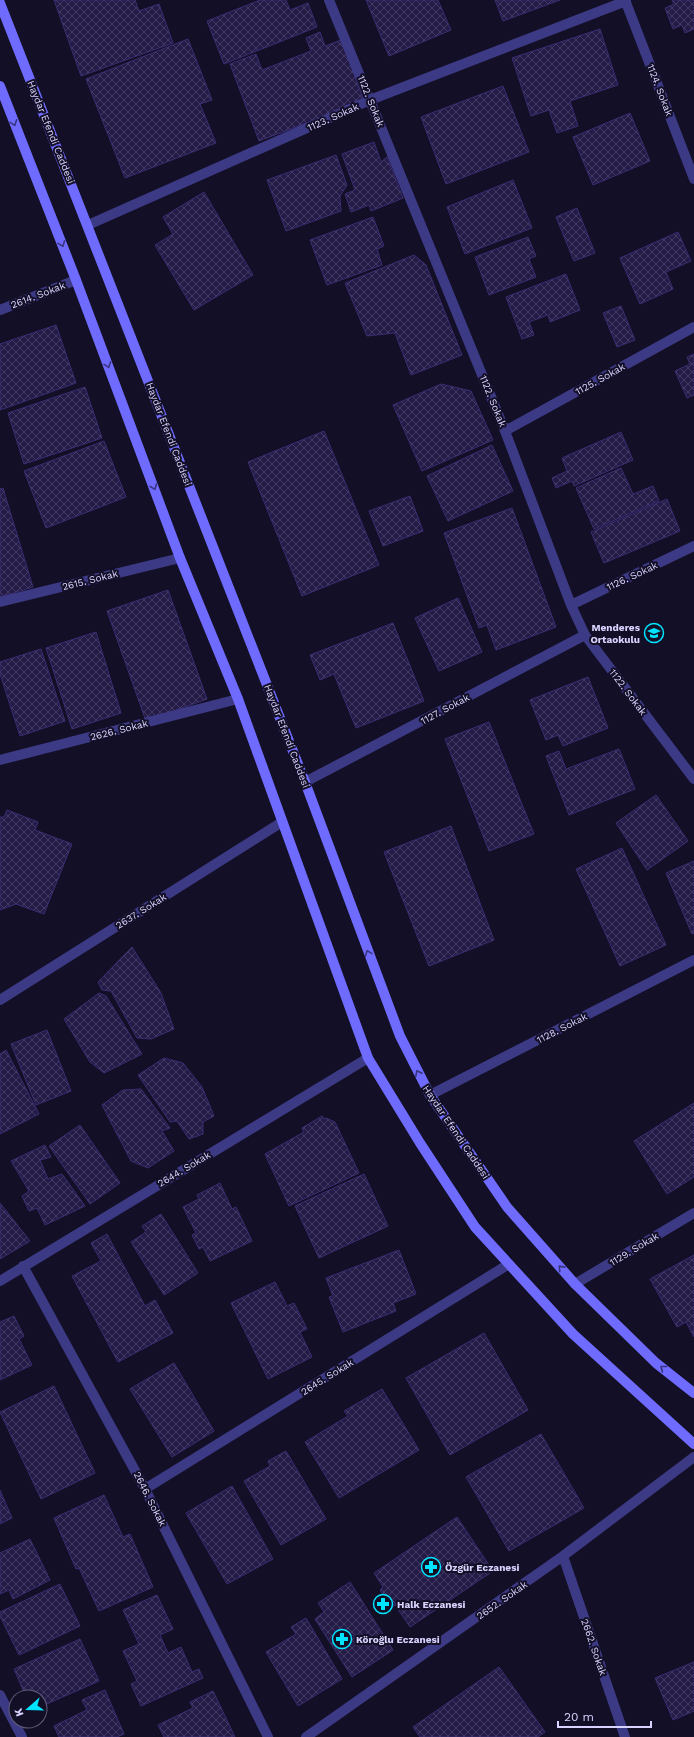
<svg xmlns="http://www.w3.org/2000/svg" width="694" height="1737" font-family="'Work Sans',sans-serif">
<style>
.building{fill:url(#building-cross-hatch);stroke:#3b2d73}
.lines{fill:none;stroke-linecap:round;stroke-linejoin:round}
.minor{stroke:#3d3a85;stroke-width:10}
.secondary{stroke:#6f6bff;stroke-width:10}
.oneway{stroke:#38347d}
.labels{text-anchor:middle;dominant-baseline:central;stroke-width:4;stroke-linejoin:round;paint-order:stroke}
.street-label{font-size:10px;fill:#d9d4ff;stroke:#130f26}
.poi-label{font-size:10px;font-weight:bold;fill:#d9d4ff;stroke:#130f26;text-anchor:start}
</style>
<defs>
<pattern id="building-cross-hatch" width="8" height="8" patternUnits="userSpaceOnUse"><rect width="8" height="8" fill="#241b47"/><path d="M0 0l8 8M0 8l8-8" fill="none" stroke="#433b63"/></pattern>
</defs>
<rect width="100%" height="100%" fill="#130f26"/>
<path class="building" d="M 54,0 L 135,0 L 139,11 L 159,4 L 173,43 L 81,76 Z
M 260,0 L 286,0 L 290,10 L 308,3 L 317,27 L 224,64 L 207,21 Z
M 366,0 L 438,0 L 451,30 L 389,56 Z
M 495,0 L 560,0 L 503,21 Z
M 672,0 L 694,0 L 694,29 L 685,33 L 682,25 L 673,29 L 665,8 L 674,4 Z
M 600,29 L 618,85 L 570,101 L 578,126 L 557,133 L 549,110 L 531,116 L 512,58 Z
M 320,32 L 325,46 L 341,40 L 364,101 L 259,141 L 230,64 L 256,54 L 262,70 L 311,51 L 306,38 Z
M 188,39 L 212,100 L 200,104 L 216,143 L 125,178 L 86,79 Z
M 503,86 L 529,152 L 446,184 L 421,117 Z
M 630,113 L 650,161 L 593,185 L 573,137 Z
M 374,142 L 381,162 L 387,157 L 403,198 L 371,211 L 369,205 L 351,212 L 345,194 L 355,190 L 342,154 Z
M 336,155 L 347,185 L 340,196 L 341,211 L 286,231 L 267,180 Z
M 513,180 L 532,228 L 465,254 L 447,207 Z
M 204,192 L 253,275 L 194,310 L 155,245 L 173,234 L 163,217 Z
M 577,208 L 595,253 L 574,261 L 556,217 Z
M 373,217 L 384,246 L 377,249 L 382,265 L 327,285 L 310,240 Z
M 678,232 L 691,261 L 666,272 L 673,289 L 640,304 L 620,258 Z
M 528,237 L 536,256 L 529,259 L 536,277 L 489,295 L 475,257 Z
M 414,255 L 426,265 L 462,355 L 411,375 L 395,333 L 367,336 L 345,283 Z
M 566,274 L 580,310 L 550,322 L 548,315 L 529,322 L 534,335 L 522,339 L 506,297 Z
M 621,306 L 635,340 L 617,347 L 603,313 Z
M 56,325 L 76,383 L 0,410 L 0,344 Z
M 694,354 L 694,395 L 687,398 L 675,371 L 690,364 L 687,357 Z
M 441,384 L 471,391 L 493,440 L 422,471 L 393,405 Z
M 85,387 L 102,438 L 24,464 L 8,413 Z
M 324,431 L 379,565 L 302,596 L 248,462 Z
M 621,432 L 633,460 L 574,486 L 572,481 L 556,488 L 552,478 L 567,471 L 562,458 Z
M 104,441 L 126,497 L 46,528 L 24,471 Z
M 492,445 L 513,491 L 448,521 L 427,476 Z
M 621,468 L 633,494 L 653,486 L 659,501 L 594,529 L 576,488 Z
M 3,488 L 33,587 L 0,597 L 0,489 Z
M 410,496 L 423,531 L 383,546 L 369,511 Z
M 667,499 L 680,531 L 604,563 L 591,532 Z
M 512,508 L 556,627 L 496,650 L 487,625 L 479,628 L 444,533 Z
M 168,590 L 207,699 L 146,721 L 107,611 Z
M 458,598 L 482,652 L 439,671 L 415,618 Z
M 393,623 L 424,701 L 356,728 L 334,674 L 320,680 L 310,655 Z
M 96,632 L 121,713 L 72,729 L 46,648 Z
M 41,649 L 65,721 L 20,736 L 0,674 L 0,662 Z
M 588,677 L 608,728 L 563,746 L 558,735 L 546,740 L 530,700 Z
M 489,722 L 534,834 L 489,851 L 445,739 Z
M 619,749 L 635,789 L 569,815 L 546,756 L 559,751 L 566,769 Z
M 656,795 L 688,841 L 647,870 L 616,823 Z
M 7,810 L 38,822 L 35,830 L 72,844 L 44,914 L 16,904 L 0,910 L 0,817 L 4,817 Z
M 451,826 L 494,940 L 429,966 L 384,852 Z
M 622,848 L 666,945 L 620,966 L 576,869 Z
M 694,861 L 694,933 L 692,934 L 666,873 Z
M 132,947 L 161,993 L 174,1029 L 151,1039 L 137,1038 L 111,991 L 102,990 L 98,982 Z
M 99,993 L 106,996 L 142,1054 L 104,1073 L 90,1062 L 64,1019 Z
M 47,1030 L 71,1091 L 36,1105 L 11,1044 Z
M 6,1050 L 39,1114 L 0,1134 L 0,1054 Z
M 164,1058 L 183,1063 L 202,1087 L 214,1116 L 203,1122 L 203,1134 L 189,1139 L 177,1121 L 170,1122 L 138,1075 Z
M 141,1089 L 170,1128 L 162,1131 L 174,1151 L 148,1168 L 131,1161 L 102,1105 L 123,1090 Z
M 694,1103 L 694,1177 L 667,1194 L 634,1141 Z
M 322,1116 L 324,1119 L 326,1118 L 335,1122 L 359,1173 L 289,1206 L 265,1154 L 304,1132 L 302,1128 Z
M 80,1125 L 120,1183 L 90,1204 L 49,1146 Z
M 45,1145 L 51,1157 L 40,1160 L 48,1179 L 62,1174 L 85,1206 L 45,1225 L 37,1208 L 29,1211 L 22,1196 L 29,1191 L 11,1161 Z
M 364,1174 L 388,1226 L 319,1258 L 295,1206 Z
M 220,1183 L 232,1209 L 236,1207 L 252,1241 L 210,1261 L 203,1247 L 199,1249 L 192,1235 L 196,1233 L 183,1207 L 199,1199 L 197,1195 Z
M 0,1203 L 30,1241 L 0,1259 Z
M 161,1214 L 198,1273 L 164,1295 L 131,1242 L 146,1232 L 142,1226 Z
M 107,1234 L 145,1306 L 155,1300 L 173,1333 L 118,1362 L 72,1276 L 101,1261 L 91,1243 Z
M 399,1250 L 416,1294 L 393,1303 L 396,1311 L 343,1332 L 329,1297 L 333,1296 L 326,1278 Z
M 694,1255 L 694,1337 L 686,1322 L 677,1327 L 650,1279 Z
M 275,1282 L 287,1306 L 294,1303 L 307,1329 L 300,1332 L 312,1357 L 268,1379 L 231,1303 Z
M 14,1316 L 24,1336 L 19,1339 L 32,1365 L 0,1380 L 0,1322 Z
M 484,1333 L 528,1410 L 450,1455 L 406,1378 Z
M 174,1363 L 214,1431 L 172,1457 L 130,1389 Z
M 54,1386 L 95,1473 L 41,1499 L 0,1412 Z
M 382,1389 L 419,1450 L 339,1498 L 305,1442 L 348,1416 L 344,1411 Z
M 541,1434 L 584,1508 L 509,1551 L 466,1477 Z
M 286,1451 L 326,1519 L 281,1545 L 244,1481 L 270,1466 L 268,1461 Z
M 232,1486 L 273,1559 L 227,1584 L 186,1513 Z
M 0,1490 L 12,1518 L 0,1524 Z
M 104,1495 L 123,1537 L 130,1534 L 153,1587 L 99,1611 L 79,1568 L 76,1569 L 54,1518 Z
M 457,1517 L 493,1571 L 410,1627 L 395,1605 L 392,1607 L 380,1590 L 383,1587 L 374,1573 Z
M 30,1539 L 50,1580 L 13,1599 L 9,1590 L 0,1594 L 0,1553 Z
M 350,1582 L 393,1650 L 352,1677 L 315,1619 L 324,1612 L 318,1603 Z
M 60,1584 L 80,1626 L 19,1655 L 0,1616 L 0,1612 Z
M 157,1595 L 173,1629 L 160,1635 L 168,1653 L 181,1647 L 192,1672 L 199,1669 L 203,1678 L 141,1706 L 131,1684 L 137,1681 L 123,1651 L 139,1644 L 123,1610 Z
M 306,1618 L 342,1679 L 298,1706 L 266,1652 L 296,1634 L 291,1627 Z
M 80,1639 L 99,1681 L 40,1707 L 40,1697 L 26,1697 L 14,1669 Z
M 694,1662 L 694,1711 L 673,1720 L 655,1678 Z
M 499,1667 L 545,1732 L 538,1737 L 420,1737 L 413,1727 Z
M 105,1690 L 124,1734 L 117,1737 L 59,1737 L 54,1726 L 87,1710 L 82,1700 Z
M 213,1691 L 235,1737 L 164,1737 L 158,1725 L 193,1708 L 190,1702 Z"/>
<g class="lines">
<path class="minor" d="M 329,0 L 505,431 L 571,605 L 585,635 L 694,779
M 625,0 L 694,179
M 88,225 L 370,100 L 626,1
M 0,310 L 76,280
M 505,431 L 694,327
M 0,602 L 180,558
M 571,605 L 694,546
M 0,760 L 238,699
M 305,782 L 585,635
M 0,1000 L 282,822
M 430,1095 L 694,960
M 23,1266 L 145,1489 L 268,1737
M 0,1281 L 368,1058
M 575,1284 L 694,1213
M 145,1489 L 509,1264
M 563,1556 L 625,1737
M 0,1695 L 22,1737
M 306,1737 L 563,1556 L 694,1457"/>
<path class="secondary" d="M 0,3 L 305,782 L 400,1036 L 430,1095 L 507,1207 L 575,1284 L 656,1363 L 694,1393
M 0,86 L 76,280 L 180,558 L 238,699 L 368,1058 L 420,1143 L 475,1227 L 573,1334 L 694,1444"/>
</g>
<defs><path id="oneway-chevron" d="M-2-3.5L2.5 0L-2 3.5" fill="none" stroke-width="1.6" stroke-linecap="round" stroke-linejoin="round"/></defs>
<g class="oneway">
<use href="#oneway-chevron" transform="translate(14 123) rotate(69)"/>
<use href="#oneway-chevron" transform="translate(62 244) rotate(69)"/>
<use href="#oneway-chevron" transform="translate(108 365) rotate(69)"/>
<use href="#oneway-chevron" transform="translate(154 487) rotate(69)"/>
<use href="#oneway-chevron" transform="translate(368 953) rotate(-110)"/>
<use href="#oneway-chevron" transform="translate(418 1073) rotate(-117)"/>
<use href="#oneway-chevron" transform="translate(561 1268) rotate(-132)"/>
<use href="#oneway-chevron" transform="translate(663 1368) rotate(-142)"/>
</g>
<defs>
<symbol id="school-ring" viewBox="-11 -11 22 22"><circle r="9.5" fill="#130f26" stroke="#00e5ff" stroke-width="1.5"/><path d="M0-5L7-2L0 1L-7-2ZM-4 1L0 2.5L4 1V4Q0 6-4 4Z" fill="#00e5ff"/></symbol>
<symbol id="pharmacy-ring" viewBox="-11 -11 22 22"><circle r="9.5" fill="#130f26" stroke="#00e5ff" stroke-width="1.5"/><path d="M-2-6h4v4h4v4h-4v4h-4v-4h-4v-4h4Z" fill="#00e5ff"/></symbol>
</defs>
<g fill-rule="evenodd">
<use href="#school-ring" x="643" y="622" width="22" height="22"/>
<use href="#pharmacy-ring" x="420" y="1556" width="22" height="22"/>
<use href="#pharmacy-ring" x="372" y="1593" width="22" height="22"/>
<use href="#pharmacy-ring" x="331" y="1628" width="22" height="22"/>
</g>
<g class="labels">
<g class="street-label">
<text transform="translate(660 90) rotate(69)">1124. Sokak</text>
<text transform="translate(371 101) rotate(68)">1122. Sokak</text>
<text transform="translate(333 117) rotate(-24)">1123. Sokak</text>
<text transform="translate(51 132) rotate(68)">Haydar Efendi Caddesi</text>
<text transform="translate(38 295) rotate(-21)">2614. Sokak</text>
<text transform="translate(600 379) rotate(-29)">1125. Sokak</text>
<text transform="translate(493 401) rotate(68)">1122. Sokak</text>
<text transform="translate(169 434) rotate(69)">Haydar Efendi Caddesi</text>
<text transform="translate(632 576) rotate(-25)">1126. Sokak</text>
<text transform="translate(90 580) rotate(-14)">2615. Sokak</text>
<text transform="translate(628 692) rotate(53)">1122. Sokak</text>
<text transform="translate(445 709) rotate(-28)">1127. Sokak</text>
<text transform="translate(119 730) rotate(-14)">2626. Sokak</text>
<text transform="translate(287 736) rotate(69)">Haydar Efendi Caddesi</text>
<text transform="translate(141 911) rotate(-32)">2637. Sokak</text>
<text transform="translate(562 1028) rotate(-27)">1128. Sokak</text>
<text transform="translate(456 1132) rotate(56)">Haydar Efendi Caddesi</text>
<text transform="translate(184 1169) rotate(-31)">2644. Sokak</text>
<text transform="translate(634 1249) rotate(-31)">1129. Sokak</text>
<text transform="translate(327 1377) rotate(-32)">2645. Sokak</text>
<text transform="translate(150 1499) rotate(63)">2646. Sokak</text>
<text transform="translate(502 1600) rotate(-35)">2652. Sokak</text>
<text transform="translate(594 1647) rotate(71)">2662. Sokak</text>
</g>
<g class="poi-label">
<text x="640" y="627" text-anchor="end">Menderes<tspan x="640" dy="12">Ortaokulu</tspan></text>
<text x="445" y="1567">Özgür Eczanesi</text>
<text x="397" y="1604">Halk Eczanesi</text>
<text x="356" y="1639">Köroğlu Eczanesi</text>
</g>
</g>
<g transform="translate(28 1709) rotate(250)"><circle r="19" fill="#130f26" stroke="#625e7d"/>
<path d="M0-3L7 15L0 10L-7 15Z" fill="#00e5ff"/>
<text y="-6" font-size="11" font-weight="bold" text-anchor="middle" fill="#d9d4ff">K</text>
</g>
<path d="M558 1721v6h93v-6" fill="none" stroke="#d9d4ff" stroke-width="2"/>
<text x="564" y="1721" font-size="12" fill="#d9d4ff" stroke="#130f26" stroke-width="3" paint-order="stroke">20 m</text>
</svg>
